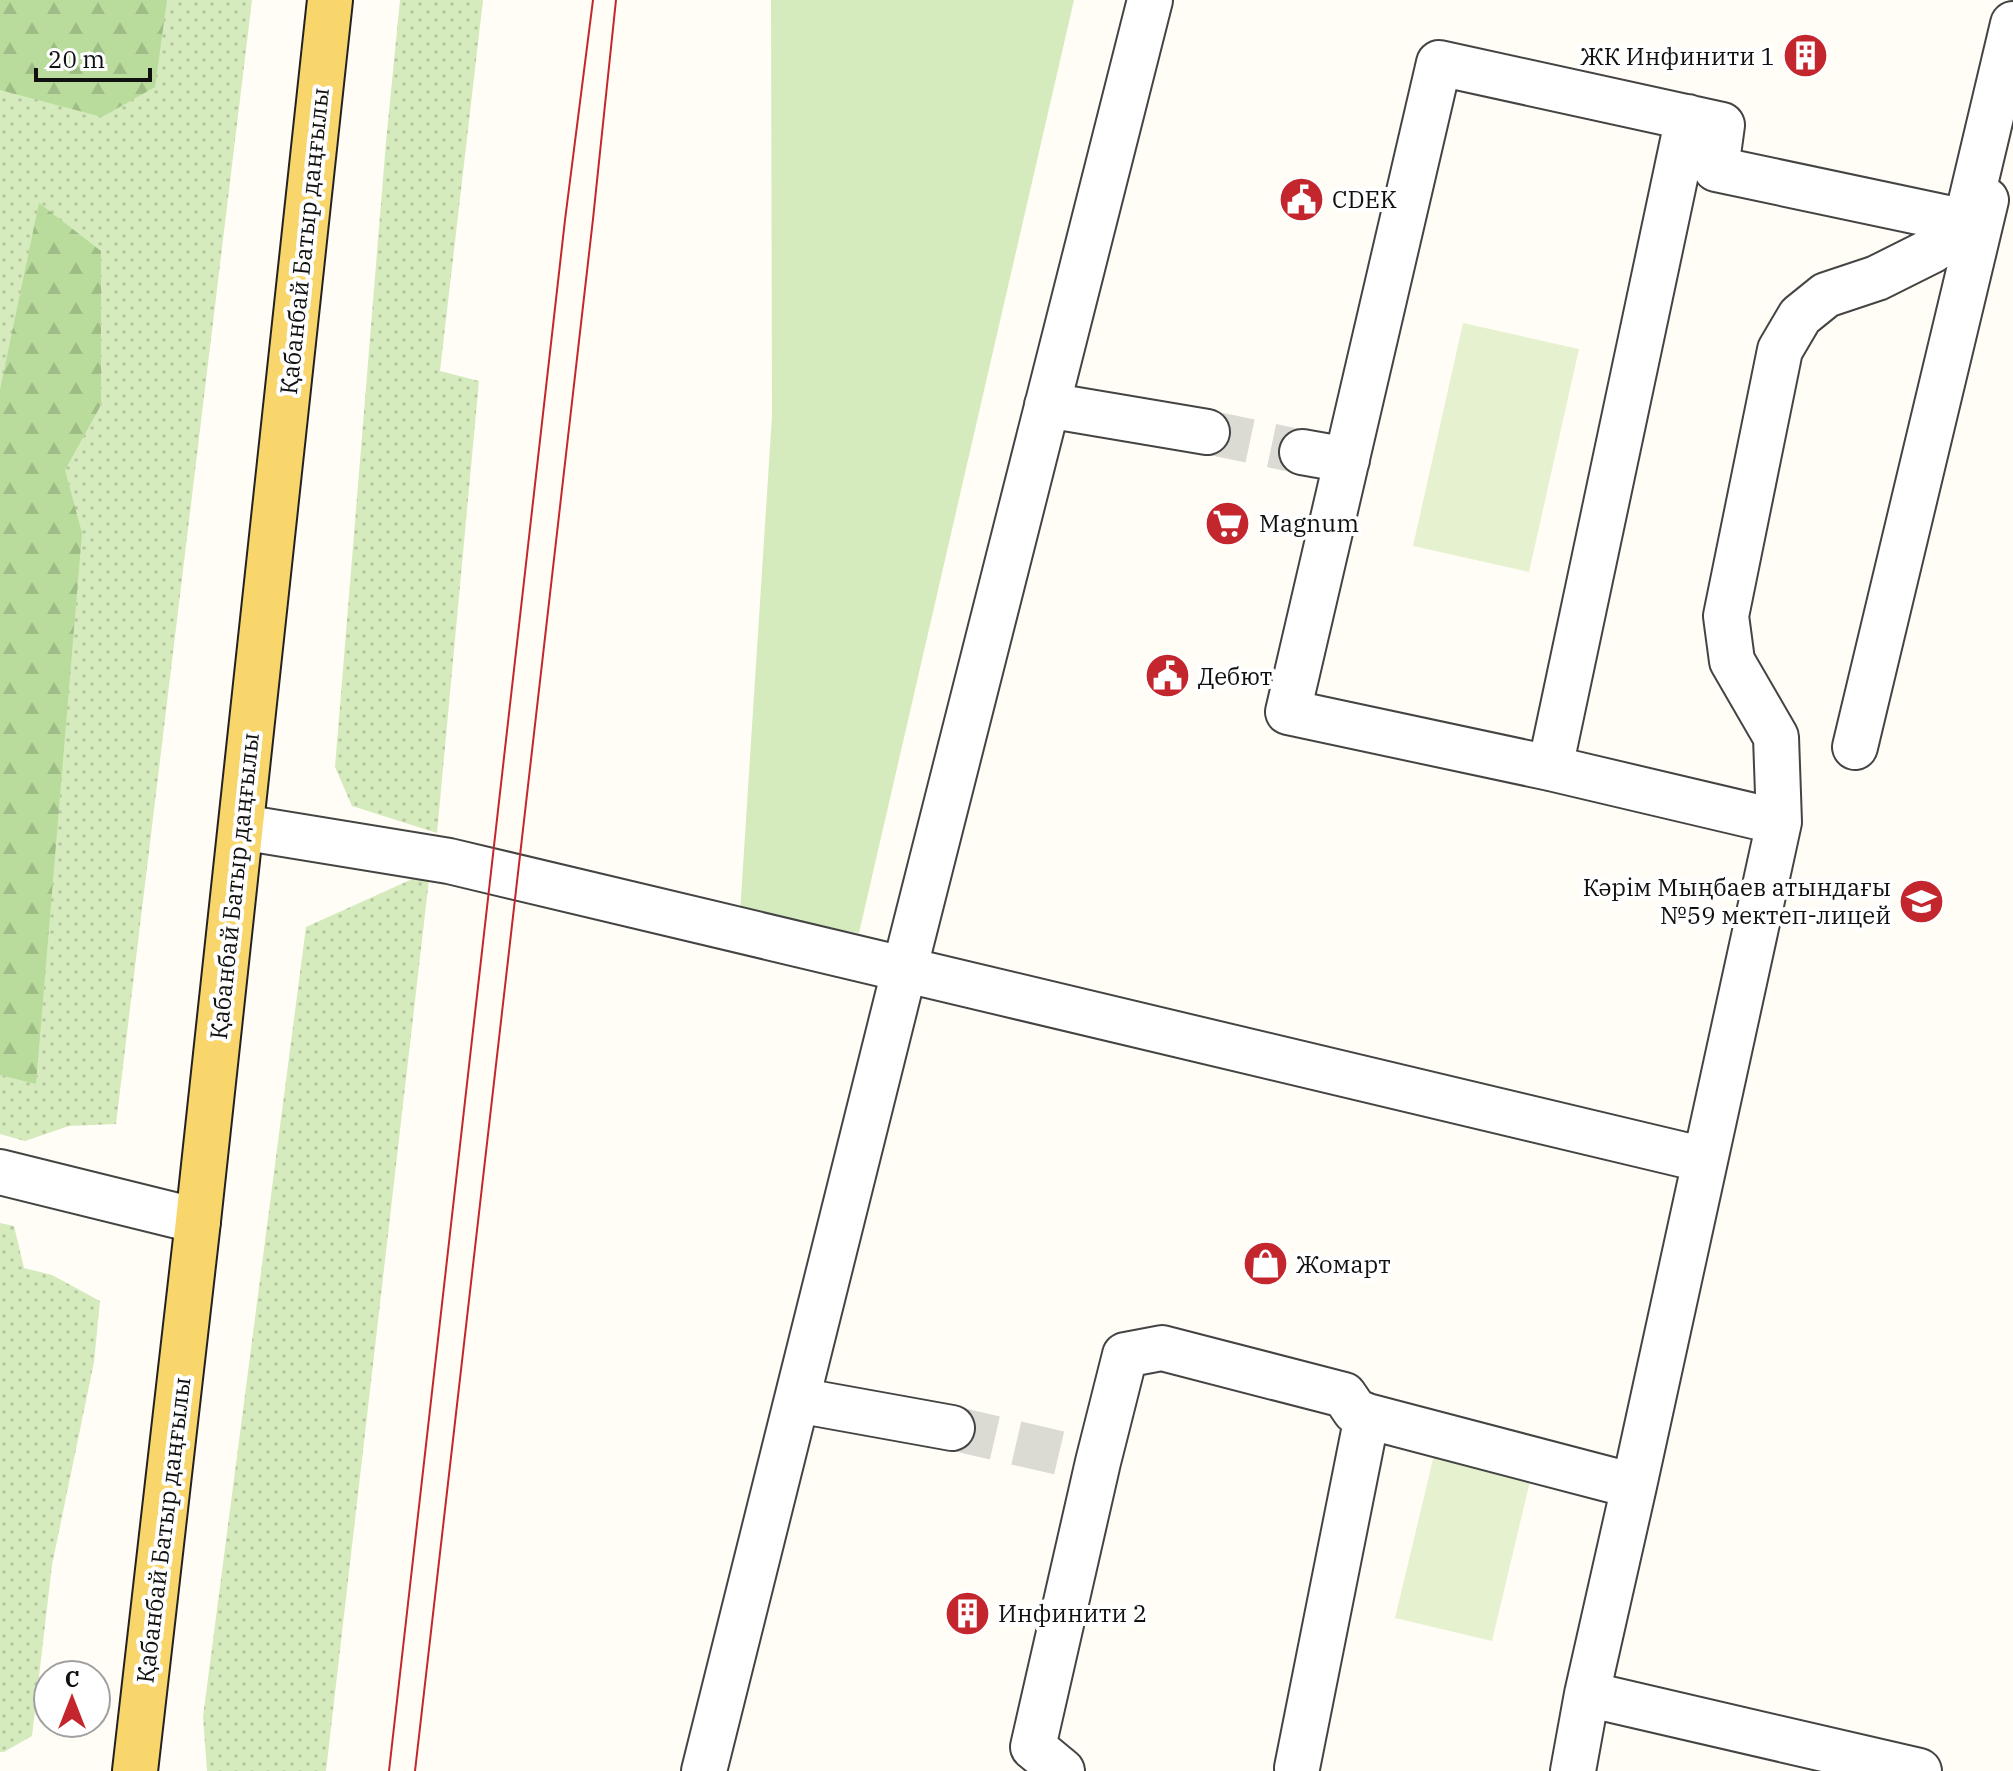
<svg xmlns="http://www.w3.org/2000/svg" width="2013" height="1771" font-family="'IBM Plex Serif',serif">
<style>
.grass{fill:url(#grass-dots)}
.forest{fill:url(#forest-firs)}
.garden{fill:#d5ebbd}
.pitch{fill:#e6f2cf}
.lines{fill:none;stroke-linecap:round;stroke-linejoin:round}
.minor-tunnel{stroke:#dbdad3;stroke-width:44;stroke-dasharray:44 22;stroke-linecap:butt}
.minor-casing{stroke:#444;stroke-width:48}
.major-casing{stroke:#222;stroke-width:48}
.minor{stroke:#fff;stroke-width:44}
.major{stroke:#f9d66b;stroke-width:44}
.tram{stroke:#c4262e;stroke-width:2}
.labels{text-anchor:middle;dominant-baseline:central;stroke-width:8;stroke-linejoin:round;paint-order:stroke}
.poi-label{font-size:24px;fill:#111;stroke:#fff;text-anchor:start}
.street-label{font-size:24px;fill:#111;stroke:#fff}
</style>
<defs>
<pattern id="grass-dots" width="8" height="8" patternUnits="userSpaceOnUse" patternTransform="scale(2)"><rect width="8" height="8" fill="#d5ebbd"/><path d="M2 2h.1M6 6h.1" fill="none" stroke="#b6c8a1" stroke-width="1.8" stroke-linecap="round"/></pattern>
<pattern id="forest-firs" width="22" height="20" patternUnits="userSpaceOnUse" patternTransform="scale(2)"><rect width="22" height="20" fill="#b9dc9c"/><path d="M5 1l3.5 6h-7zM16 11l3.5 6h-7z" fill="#9ebc85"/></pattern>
</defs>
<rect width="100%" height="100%" fill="#fffdf5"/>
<path class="grass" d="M 0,0 L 252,0 L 116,1124 L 69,1126 L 25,1141 L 0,1134 Z
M 400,0 L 483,0 L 440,371 L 479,381 L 437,833 L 352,806 L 335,767 L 386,142 Z
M 430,871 L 326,1771 L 207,1771 L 203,1717 L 306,927 Z
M 0,1223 L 14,1226 L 24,1268 L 52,1275 L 100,1301 L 94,1362 L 52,1565 L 32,1736 L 4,1752 L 0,1752 Z"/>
<path class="forest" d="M 0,0 L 167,0 L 155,87 L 102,117 L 0,90 Z
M 39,203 L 101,251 L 101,405 L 65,470 L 82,533 L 36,1084 L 0,1075 L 0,390 Z"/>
<path class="garden" d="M 771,0 L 1074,0 L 859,933 L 740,913 L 772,416 Z"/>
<path class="pitch" d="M 1463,323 L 1579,349 L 1529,572 L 1413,546 Z
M 1434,1455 L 1531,1477 L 1492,1641 L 1395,1618 Z"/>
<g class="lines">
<path class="minor-tunnel" d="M 1207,432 L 1302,452
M 952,1428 L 1068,1455"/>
<defs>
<path id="minor" d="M 1047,405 L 1207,432
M 1302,452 L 1347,460
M 1855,747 L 1986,200
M 1550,768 L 1688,117
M 1779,822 L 1550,768 L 1288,712 L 1439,63 L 1722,125 L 1716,169 L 1966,222
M 241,827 L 449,861 L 1705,1160
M 0,1172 L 198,1221
M 797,1400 L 952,1428
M 1587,1694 L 1919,1771
M 1297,1768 L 1367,1416
M 704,1771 L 904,971 L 1150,0
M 1062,1771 L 1033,1747 L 1098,1462 L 1125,1355 L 1162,1348 L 1344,1395 L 1355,1411 L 1367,1416 L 1634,1486
M 1573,1771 L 1587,1694 L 1634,1486 L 1779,822 L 1776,737 L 1732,661 L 1726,616 L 1780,350 L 1800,316 L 1826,295 L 1877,278 L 1933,250 L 1966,222 L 2013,24"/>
<path id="major" d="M 135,1771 L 198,1221 L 330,0"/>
</defs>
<use href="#minor" class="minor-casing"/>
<use href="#major" class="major-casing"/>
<use href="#minor" class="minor"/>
<use href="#major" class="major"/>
<path class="tram" d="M 389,1771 L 565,220 L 593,0
M 415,1771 L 593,219 L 616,0"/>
</g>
<defs>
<symbol id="building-disc" viewBox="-11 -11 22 22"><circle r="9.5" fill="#c4262e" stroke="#fff"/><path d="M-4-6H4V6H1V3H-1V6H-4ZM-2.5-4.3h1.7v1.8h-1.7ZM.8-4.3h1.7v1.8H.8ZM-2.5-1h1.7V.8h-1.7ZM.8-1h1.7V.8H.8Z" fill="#fff"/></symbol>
<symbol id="civic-disc" viewBox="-11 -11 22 22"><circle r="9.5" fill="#c4262e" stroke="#fff"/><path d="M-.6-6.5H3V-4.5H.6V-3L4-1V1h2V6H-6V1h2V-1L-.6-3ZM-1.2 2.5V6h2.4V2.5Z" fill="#fff"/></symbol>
<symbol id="supermarket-disc" viewBox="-11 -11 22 22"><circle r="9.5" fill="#c4262e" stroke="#fff"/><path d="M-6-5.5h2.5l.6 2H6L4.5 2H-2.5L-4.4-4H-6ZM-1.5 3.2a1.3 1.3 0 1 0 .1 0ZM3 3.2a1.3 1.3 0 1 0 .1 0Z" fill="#fff"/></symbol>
<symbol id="school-disc" viewBox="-11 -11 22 22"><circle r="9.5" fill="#c4262e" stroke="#fff"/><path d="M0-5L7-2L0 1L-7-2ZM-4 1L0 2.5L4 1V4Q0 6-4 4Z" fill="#fff"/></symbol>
<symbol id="shop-disc" viewBox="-11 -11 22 22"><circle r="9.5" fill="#c4262e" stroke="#fff"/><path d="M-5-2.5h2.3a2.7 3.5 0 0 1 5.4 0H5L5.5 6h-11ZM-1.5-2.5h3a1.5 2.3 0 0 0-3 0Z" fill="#fff"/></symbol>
</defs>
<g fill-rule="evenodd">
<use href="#building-disc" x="1780" y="30" width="51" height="51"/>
<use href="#civic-disc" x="1276" y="174" width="51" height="51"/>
<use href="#supermarket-disc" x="1202" y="498" width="51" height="51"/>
<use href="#civic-disc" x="1142" y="650" width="51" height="51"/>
<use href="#school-disc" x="1896" y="876" width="51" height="51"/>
<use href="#shop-disc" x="1240" y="1238" width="51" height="51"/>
<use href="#building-disc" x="942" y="1588" width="51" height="51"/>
</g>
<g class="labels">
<g class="poi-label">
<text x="1775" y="56" text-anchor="end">ЖК Инфинити 1</text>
<text x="1332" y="199">CDEK</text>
<text x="1259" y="523">Magnum</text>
<text x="1198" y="676">Дебют</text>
<text x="1891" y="887" text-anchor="end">Кәрім Мыңбаев атындағы<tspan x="1891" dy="28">№59 мектеп-лицей</tspan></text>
<text x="1296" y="1264">Жомарт</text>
<text x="998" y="1613">Инфинити 2</text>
</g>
<g class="street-label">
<text transform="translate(304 241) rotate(-84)">Қабанбай Батыр даңғылы</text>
<text transform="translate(234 886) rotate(-84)">Қабанбай Батыр даңғылы</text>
<text transform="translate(163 1530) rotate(-83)">Қабанбай Батыр даңғылы</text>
</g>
</g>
<g transform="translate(72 1699)"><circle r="38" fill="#ffffff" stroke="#a0a0a0" stroke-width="2"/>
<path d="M0-6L14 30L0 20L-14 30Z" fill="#c4262e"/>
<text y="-12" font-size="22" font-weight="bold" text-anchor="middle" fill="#111111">С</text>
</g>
<path d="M36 68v12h114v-12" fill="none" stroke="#111111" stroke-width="4"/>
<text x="48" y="68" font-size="24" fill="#111111" stroke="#ffffff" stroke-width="6" paint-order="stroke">20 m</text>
</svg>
